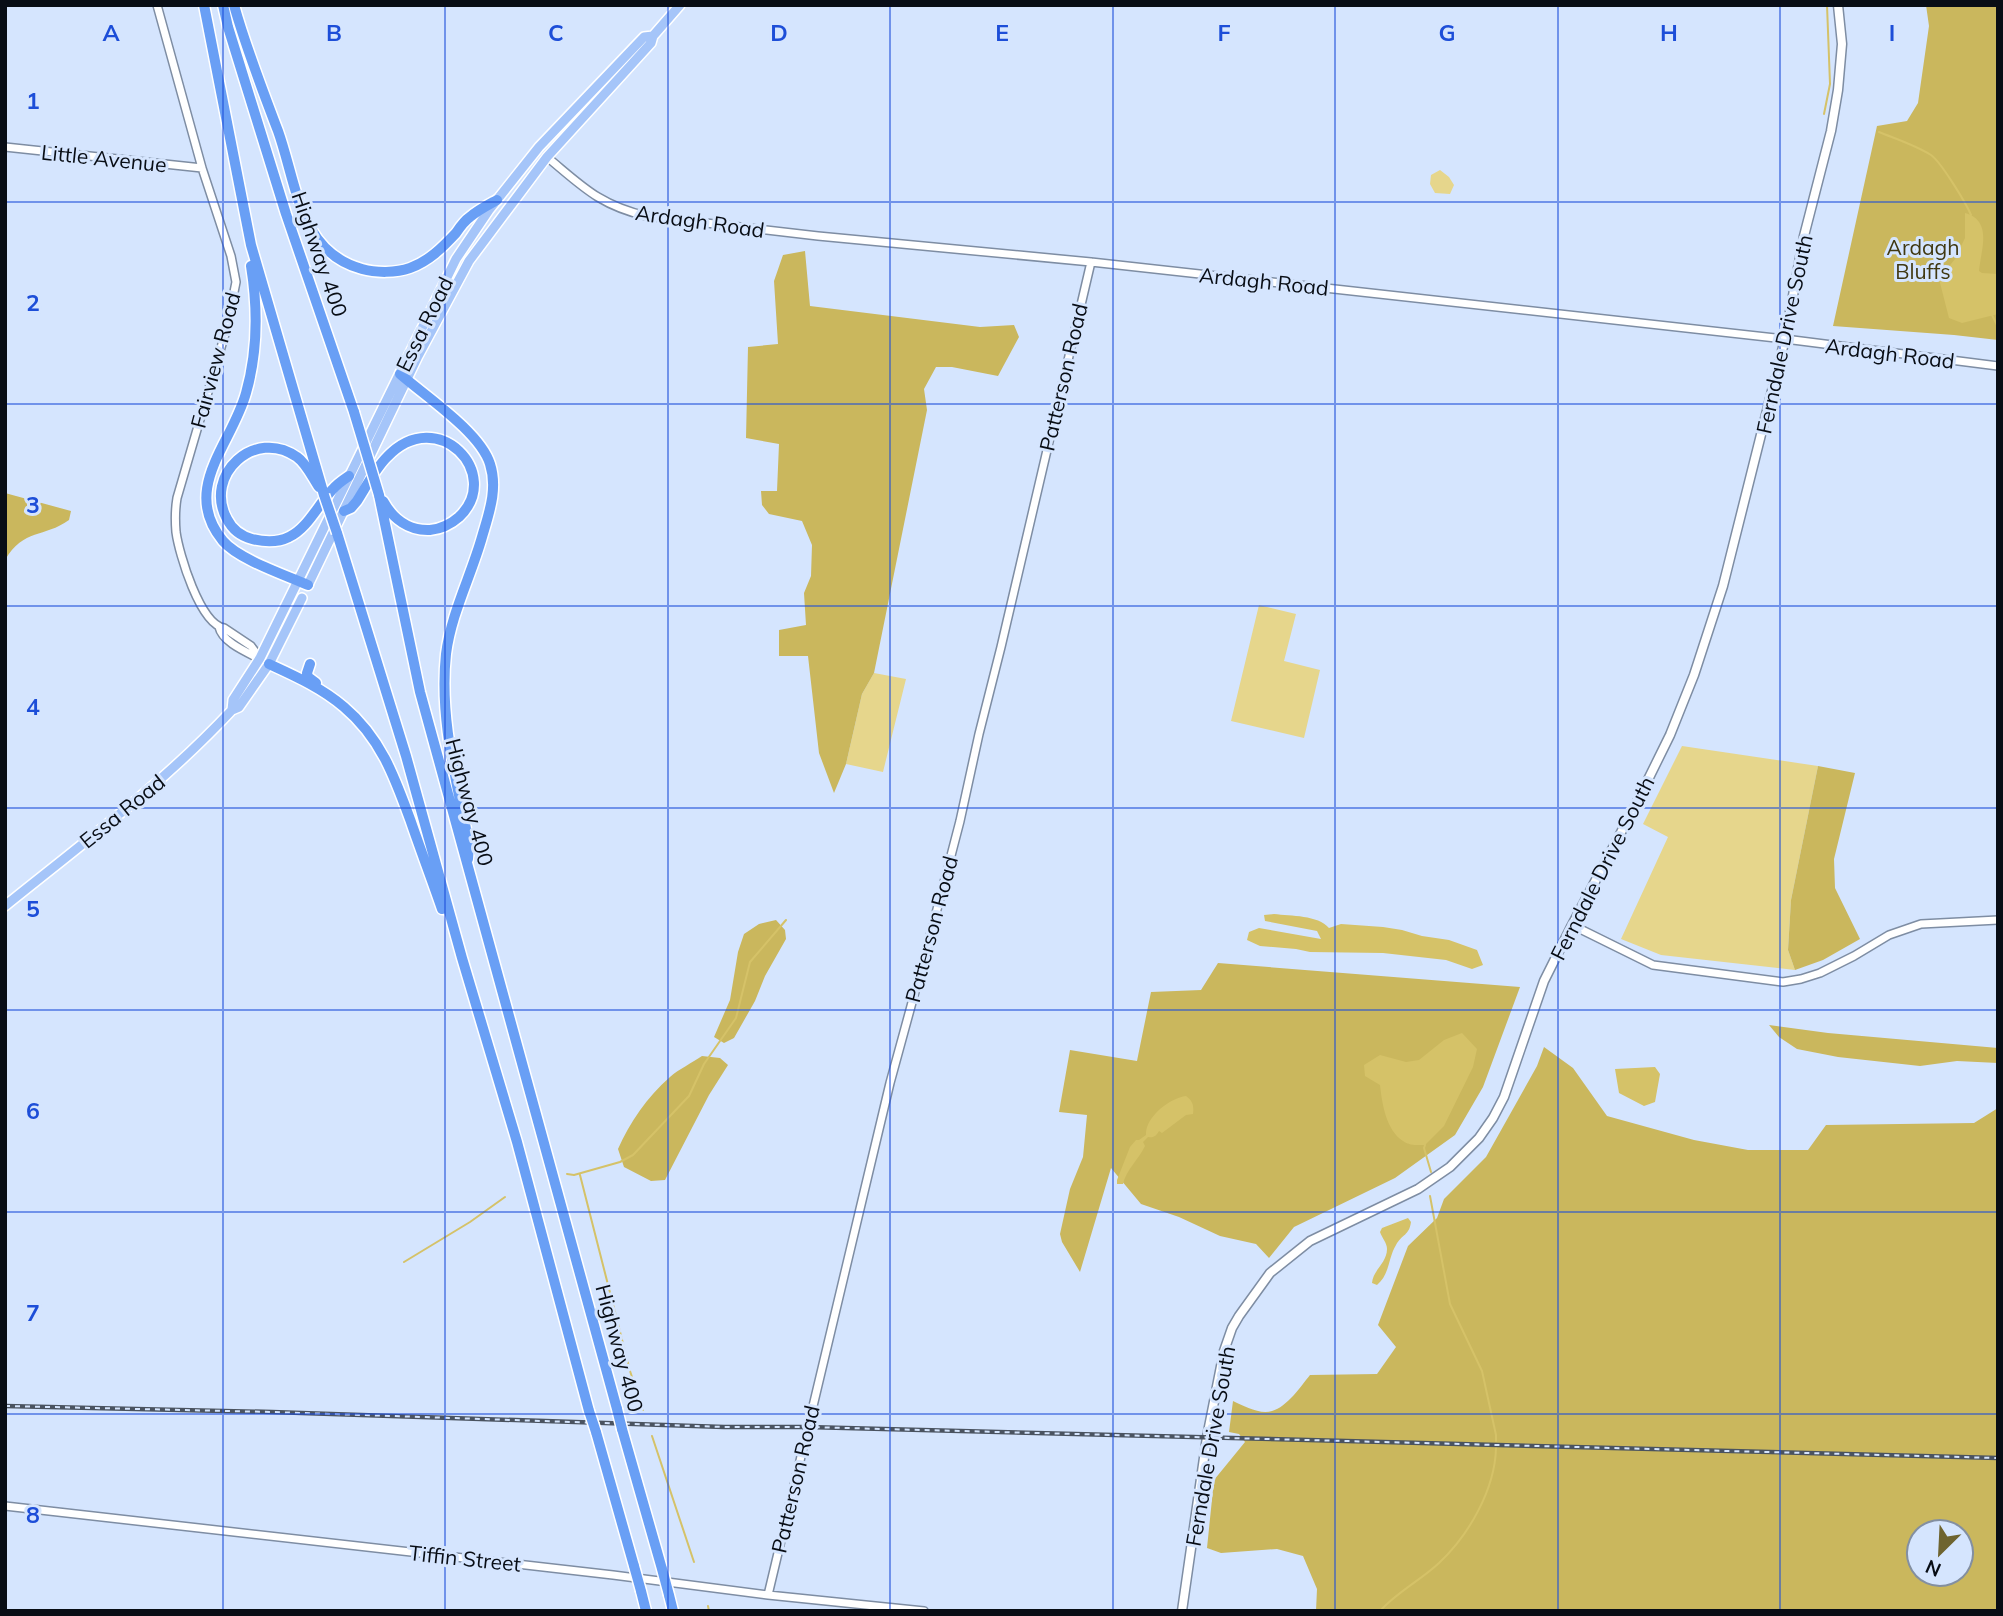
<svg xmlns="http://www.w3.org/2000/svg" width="2003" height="1616" font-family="Mulish,sans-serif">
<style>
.green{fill:#e6d68c}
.forest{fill:#cab75d;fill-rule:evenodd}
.water{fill:#d5c268}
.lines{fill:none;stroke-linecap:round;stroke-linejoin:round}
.stream{stroke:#d5c268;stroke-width:2}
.tertiary-casing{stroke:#7e8da3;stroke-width:10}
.secondary-casing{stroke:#7e8da3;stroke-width:11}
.primary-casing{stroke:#fff;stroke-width:12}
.motorway-casing{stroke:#fff;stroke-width:13}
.tertiary{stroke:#fff;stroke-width:7}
.secondary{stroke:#fff;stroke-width:8}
.primary{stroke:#a5c5f9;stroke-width:9}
.motorway{stroke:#699ff5;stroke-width:10}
.rail-casing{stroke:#4a5360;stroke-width:4.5}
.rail{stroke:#d5e5fe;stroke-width:2;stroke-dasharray:5;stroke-linecap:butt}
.motorway-bridge-casing{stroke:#fff;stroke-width:13;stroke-linecap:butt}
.motorway-bridge{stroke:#699ff5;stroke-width:10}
.grid{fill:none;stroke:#1d4ed8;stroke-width:2;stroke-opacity:0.55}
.labels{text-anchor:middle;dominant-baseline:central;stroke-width:6;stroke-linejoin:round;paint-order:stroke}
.street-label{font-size:21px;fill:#080d15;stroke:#d5e5fe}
.park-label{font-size:21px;fill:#403811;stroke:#d5e5fe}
.grid-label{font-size:23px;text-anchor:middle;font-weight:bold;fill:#1d4ed8;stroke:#d5e5fe;stroke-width:6;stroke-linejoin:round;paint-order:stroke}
</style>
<rect width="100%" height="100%" fill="#d5e5fe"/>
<path class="green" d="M 1440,170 L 1449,177 L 1454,185 L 1450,194 L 1435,193 L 1430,184 L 1431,175 Z
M 1259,605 L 1296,614 L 1284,661 L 1320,670 L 1304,738 L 1231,721 Z
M 874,673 L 906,679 L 883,772 L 846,764 L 862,694 Z
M 1682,746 L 1818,766 L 1791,900 L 1788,950 L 1795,970 L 1661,955 L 1621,939 L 1668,837 L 1643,824 Z"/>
<path class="forest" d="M 1926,5 L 1998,5 L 1998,340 L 1954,335 L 1833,326 L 1877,126 L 1907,121 L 1918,103 L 1929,26 Z
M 805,251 L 810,306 L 980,327 L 1014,325 L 1019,337 L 998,376 L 952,367 L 936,367 L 924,389 L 927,410 L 874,673 L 862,694 L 846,764 L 834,793 L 819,753 L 808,656 L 779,656 L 779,630 L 806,625 L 804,593 L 811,576 L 812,545 L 802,521 L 769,514 L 762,505 L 761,491 L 777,491 L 779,444 L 746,438 L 748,347 L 778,344 L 774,281 L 783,255 Z
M 5,493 L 71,511 L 69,520 C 44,538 24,528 5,560 Z
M 1818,766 L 1855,773 L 1834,859 L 1835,888 L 1860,939 L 1823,960 L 1795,970 L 1788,950 L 1791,900 Z
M 776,920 L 785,930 L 786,939 L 765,976 L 755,1001 L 734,1038 L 724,1043 L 714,1037 L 730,1000 L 738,952 L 744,934 L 759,924 Z
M 1218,963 L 1520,987 L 1483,1087 L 1455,1135 L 1395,1178 L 1294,1227 L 1269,1258 L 1256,1244 L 1220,1236 L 1179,1217 L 1141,1204 L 1111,1168 L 1080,1272 L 1062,1242 L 1060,1234 L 1070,1189 L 1083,1157 L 1087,1115 L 1059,1112 L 1070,1050 L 1137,1061 L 1151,992 L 1201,990 Z
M 1769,1025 L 1828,1033 L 1998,1048 L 1998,1063 L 1957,1061 L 1920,1066 L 1838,1057 L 1797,1049 L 1779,1037 Z
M 1544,1047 L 1573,1068 L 1607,1116 L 1694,1140 L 1748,1150 L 1808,1150 L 1826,1125 L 1974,1123 L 1998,1108 L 1998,1611 L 1316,1611 L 1317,1589 L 1303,1556 L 1277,1549 L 1221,1553 L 1207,1548 L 1214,1480 L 1245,1442 L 1239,1434 L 1229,1432 L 1233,1401 C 1244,1406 1260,1415 1272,1411 C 1287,1407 1301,1386 1310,1375 L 1377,1374 L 1396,1347 L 1378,1325 L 1408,1246 L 1437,1218 L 1444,1199 L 1486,1157 L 1537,1066 ZM 1919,1532 L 1961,1532 L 1961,1574 L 1919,1574 Z
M 702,1056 L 720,1058 L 728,1065 L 709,1095 L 665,1180 L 651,1181 L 624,1167 L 618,1149 C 630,1122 647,1097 670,1077 C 679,1069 692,1063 702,1056 Z"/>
<path class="water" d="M 1965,213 C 1993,221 1981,249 1979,271 L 1982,273 L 1998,274 L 1998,314 L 1962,323 L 1949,318 L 1939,279 L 1955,259 L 1965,238 Z
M 1274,914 C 1291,916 1318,915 1329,928 L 1341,924 L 1383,927 L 1402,930 L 1422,936 L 1449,940 L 1477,950 L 1483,965 L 1472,969 L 1446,960 L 1383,953 L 1310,952 L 1296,949 L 1260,946 L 1247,940 L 1249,932 L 1259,928 L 1321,939 L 1317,931 L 1265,921 L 1264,915 Z
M 1462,1033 L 1477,1049 L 1473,1067 L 1444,1126 L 1425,1145 C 1418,1145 1410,1146 1403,1141 C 1386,1130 1382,1103 1380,1085 L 1365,1076 L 1364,1065 L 1380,1055 L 1406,1062 L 1419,1060 L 1444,1040 Z
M 1655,1067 L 1660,1074 L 1655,1102 L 1644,1106 L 1619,1093 L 1615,1069 Z
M 1186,1096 C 1193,1101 1194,1106 1193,1114 L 1186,1115 L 1162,1133 L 1159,1131 C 1156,1136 1154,1138 1148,1137 L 1143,1142 L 1145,1146 C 1139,1159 1126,1170 1123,1184 L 1117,1184 L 1117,1180 L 1130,1147 L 1136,1140 L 1139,1140 L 1146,1135 C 1145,1117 1170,1098 1186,1096 Z
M 1408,1218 L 1411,1222 C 1409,1236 1402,1234 1396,1245 C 1388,1258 1390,1274 1377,1285 L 1372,1283 C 1373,1270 1387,1263 1387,1249 C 1387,1243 1382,1238 1380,1232 L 1382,1228 Z"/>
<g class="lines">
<path class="stream" d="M 1824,114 L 1830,84 L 1827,5
M 1879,132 C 1896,139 1915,145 1931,155 C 1941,162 1966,203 1971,215
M 1992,315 L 1998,327
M 1425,1145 L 1424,1148 L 1431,1172
M 567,1174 L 574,1175 L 620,1162 L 633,1155 L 689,1096 L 704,1064 L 736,1018 L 750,962 L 786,920
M 580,1175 L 630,1371 L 643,1410
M 1430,1196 L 1450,1304 L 1482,1371 L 1496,1435 L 1496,1441
M 404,1262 L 470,1222 L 505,1197
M 652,1436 L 694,1562
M 708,1606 L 709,1611
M 1380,1611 C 1397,1592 1421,1580 1439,1563 C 1469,1535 1495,1489 1496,1448"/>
<defs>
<path id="tertiary" d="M 157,5 L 202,168 L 231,256 L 236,282 L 227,327 L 177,498 C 175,510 175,520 176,532 C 179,554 200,624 224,628 L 251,646 L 260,658
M 5,147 L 202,168
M 547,157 C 582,186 599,205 646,216 L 818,236 L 1091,262 L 1785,339 L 1998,366
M 219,627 C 223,645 255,655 269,664
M 1572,925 L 1653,965 L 1783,982 L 1801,979 L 1820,973 L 1854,956 L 1889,935 L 1921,924 L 1998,920
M 5,1506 L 613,1575 L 768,1595 L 924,1611
M 768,1595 L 890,1083 L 928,944 L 960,821 L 979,734 L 1001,647 L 1091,262"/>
<path id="secondary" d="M 1182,1611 L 1207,1437 L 1224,1351 L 1232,1328 L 1239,1316 L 1270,1273 L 1310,1241 L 1418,1189 L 1450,1167 L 1479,1138 L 1493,1118 L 1504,1097 L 1544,981 L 1572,925 L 1636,804 L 1670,735 L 1694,675 L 1723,586 L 1785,339 L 1804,236 L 1831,131 L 1838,90 L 1842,44 L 1838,5"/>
<path id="primary" d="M 308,585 L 418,356 L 469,261 L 547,157 L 651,43 L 653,36 L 680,5
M 232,710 L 233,700 L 260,658 L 456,259 L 489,210 L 539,147 L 644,37 L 653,36
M 5,906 C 83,843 164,783 232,710 L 239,707 L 269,664 L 302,598"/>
<path id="motorway" d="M 204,5 L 251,245 L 324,495
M 223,5 L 228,27 L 286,214 L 354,412
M 234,5 C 246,48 262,89 278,131 C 297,184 299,252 362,269 C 376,273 396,273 410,268 C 429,261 442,248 456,233 C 460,227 464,221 470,217 C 478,210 488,205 497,200
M 251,266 C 258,309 258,351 246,393 C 232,444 180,489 223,541 C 238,559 285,575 308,585
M 400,374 C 425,396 480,432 490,464 C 498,489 489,513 482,537 C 471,576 451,614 446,654 C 439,719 457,782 469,844 L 468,859
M 319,487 C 313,478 306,463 297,457 C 255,427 203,475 227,519 C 232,529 241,536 252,539 C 264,542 277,543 289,537 C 307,529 318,505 332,490 C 337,484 343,480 349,476
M 379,495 L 420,692 L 617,1409
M 344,511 L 351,508 L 357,501 C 366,487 375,469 387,457 C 438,403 504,475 459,517 C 451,524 441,529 430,530 C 409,531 393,519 383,501
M 337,533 L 406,756 L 462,958 L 517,1142 L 589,1411
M 269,664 C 295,676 322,688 344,707 C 381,738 395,778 411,822 C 421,851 432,880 442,909
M 310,664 L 307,673 L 308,677 L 316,683
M 622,1429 L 662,1569
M 596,1432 L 634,1566
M 641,1591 L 646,1611
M 669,1595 L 673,1611"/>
</defs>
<use href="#tertiary" class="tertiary-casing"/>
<use href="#secondary" class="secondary-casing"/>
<use href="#primary" class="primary-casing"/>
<use href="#motorway" class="motorway-casing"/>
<use href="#tertiary" class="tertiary"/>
<use href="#secondary" class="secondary"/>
<use href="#primary" class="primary"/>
<use href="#motorway" class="motorway"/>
<defs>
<path id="rail" d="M 5,1406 L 272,1412 L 724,1427 L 807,1427 L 1998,1458"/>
</defs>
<use href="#rail" class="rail-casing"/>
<use href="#rail" class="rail"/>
<defs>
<path id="motorway-bridge" d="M 354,412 L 379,495
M 324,495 L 337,533
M 617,1409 L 622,1429
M 589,1411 L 596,1432
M 634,1566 L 641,1591
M 662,1569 L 669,1595"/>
</defs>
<use href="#motorway-bridge" class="motorway-bridge-casing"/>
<use href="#motorway-bridge" class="motorway-bridge"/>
</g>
<path class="grid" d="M 223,5 L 223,1611M 445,5 L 445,1611M 668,5 L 668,1611M 890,5 L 890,1611M 1113,5 L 1113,1611M 1335,5 L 1335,1611M 1558,5 L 1558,1611M 1780,5 L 1780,1611M 5,202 L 1998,202M 5,404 L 1998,404M 5,606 L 1998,606M 5,808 L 1998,808M 5,1010 L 1998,1010M 5,1212 L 1998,1212M 5,1414 L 1998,1414"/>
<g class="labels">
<g class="street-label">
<text transform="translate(104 158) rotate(6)">Little Avenue</text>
<text transform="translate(700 221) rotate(8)">Ardagh Road</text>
<text transform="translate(320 254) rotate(71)">Highway 400</text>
<text transform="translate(1264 281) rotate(6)">Ardagh Road</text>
<text transform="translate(424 324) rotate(-64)">Essa Road</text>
<text transform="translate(1784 334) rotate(-78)">Ferndale Drive South</text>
<text transform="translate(1890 353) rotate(7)">Ardagh Road</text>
<text transform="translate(215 360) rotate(-75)">Fairview Road</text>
<text transform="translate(1063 377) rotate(-77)">Patterson Road</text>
<text transform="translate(470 802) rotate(75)">Highway 400</text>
<text transform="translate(122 811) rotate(-39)">Essa Road</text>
<text transform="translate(1602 868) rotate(-63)">Ferndale Drive South</text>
<text transform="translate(931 929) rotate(-75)">Patterson Road</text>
<text transform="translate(620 1348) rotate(75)">Highway 400</text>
<text transform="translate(1210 1446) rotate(-80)">Ferndale Drive South</text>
<text transform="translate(795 1479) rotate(-77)">Patterson Road</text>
<text transform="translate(465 1558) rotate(6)">Tiffin Street</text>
</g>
<g class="park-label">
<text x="1923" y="247">Ardagh<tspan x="1923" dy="24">Bluffs</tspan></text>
</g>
</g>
<g class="grid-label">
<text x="111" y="41">A</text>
<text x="334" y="41">B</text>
<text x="556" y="41">C</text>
<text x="779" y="41">D</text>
<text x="1002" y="41">E</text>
<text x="1224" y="41">F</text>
<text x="1447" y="41">G</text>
<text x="1669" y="41">H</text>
<text x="1892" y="41">I</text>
<text x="33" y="109">1</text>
<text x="33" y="311">2</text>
<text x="33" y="513">3</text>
<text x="33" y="715">4</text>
<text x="33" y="917">5</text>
<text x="33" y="1119">6</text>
<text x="33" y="1321">7</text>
<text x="33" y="1523">8</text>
</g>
<rect width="2003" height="1616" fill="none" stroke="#080d15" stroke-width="14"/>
<g transform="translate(1940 1553) rotate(204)"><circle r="33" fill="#d5e5fe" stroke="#838fa1" stroke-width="2"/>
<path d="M0-5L12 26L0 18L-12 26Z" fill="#6e6430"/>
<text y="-10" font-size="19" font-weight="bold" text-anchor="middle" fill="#080d15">N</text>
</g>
</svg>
